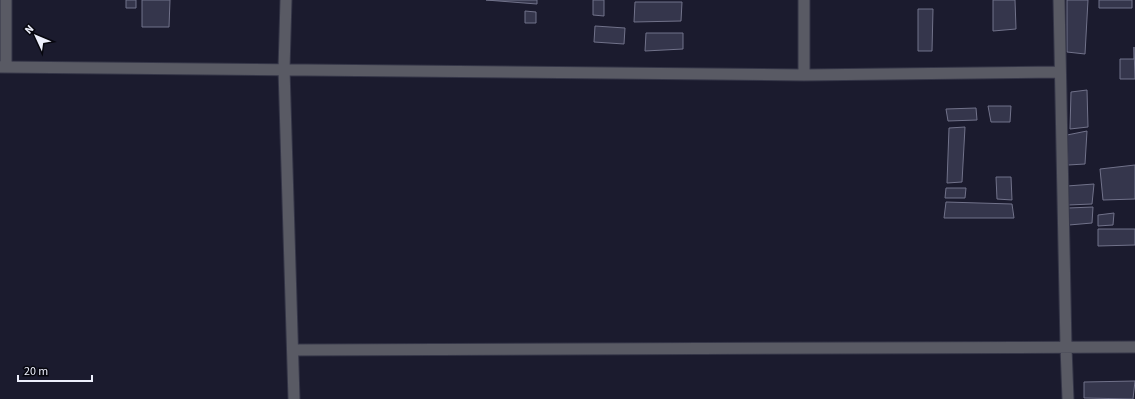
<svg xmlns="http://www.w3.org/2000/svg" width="1135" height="399" font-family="'Source Sans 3',sans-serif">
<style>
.building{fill:#35364c;stroke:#71728a}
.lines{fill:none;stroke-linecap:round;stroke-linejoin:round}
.minor-casing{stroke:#343547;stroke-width:13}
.minor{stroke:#595a64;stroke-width:11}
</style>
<rect width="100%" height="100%" fill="#1b1b2e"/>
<path class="building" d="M 126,0 L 136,0 L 136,8 L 126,8 Z
M 142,0 L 170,0 L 169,27 L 142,27 Z
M 486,0 L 537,0 L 537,4 Z
M 593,0 L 604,0 L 604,16 L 593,15 Z
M 993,0 L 1015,0 L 1016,29 L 993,31 Z
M 1067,0 L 1088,0 L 1085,54 L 1067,52 Z
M 1099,0 L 1132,0 L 1132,8 L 1099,8 Z
M 635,2 L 682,2 L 681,21 L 634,22 Z
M 918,9 L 933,9 L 932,51 L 918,51 Z
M 525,11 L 536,12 L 536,23 L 525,23 Z
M 595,26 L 625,28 L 624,44 L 594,42 Z
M 646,33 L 683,33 L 683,49 L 645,51 Z
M 1134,47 L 1135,79 L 1120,79 L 1120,59 L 1134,59 Z
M 1087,90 L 1088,127 L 1070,129 L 1071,92 Z
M 988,106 L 1011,106 L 1010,122 L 991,122 Z
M 976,108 L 977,120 L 948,121 L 946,109 Z
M 965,127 L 962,182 L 947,183 L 949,128 Z
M 1087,131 L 1085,164 L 1068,165 L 1067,135 Z
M 1135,165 L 1135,199 L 1103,200 L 1100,169 Z
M 996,177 L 1011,177 L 1012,200 L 997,199 Z
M 1094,184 L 1092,204 L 1068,205 L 1067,186 Z
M 946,188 L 966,188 L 965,198 L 945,198 Z
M 946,202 L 1012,204 L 1014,218 L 944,218 Z
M 1093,207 L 1092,223 L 1069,225 L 1068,208 Z
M 1114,213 L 1113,225 L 1098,226 L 1098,215 Z
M 1098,229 L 1135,229 L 1135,245 L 1098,246 Z
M 1135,381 L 1133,399 L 1084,398 L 1084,382 Z"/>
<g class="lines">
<defs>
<path id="minor" d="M 286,0 L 284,69 L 294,399
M 1059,0 L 1066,347 L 1068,399
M 0,67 L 804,75 L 1060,72
M 6,67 L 6,0
M 804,75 L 804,0
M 293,350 L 1135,347"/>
</defs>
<use href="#minor" class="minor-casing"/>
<use href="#minor" class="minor"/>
</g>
<g transform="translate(36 36) rotate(314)" stroke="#07070f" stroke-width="3" paint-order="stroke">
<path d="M0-3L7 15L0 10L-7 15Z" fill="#eef0fd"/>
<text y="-6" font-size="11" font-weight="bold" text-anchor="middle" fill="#eef0fd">N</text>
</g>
<path d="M18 375v6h74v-6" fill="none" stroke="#eef0fd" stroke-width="2"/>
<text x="24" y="375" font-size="12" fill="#eef0fd" stroke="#07070f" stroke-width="3" paint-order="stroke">20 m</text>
</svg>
